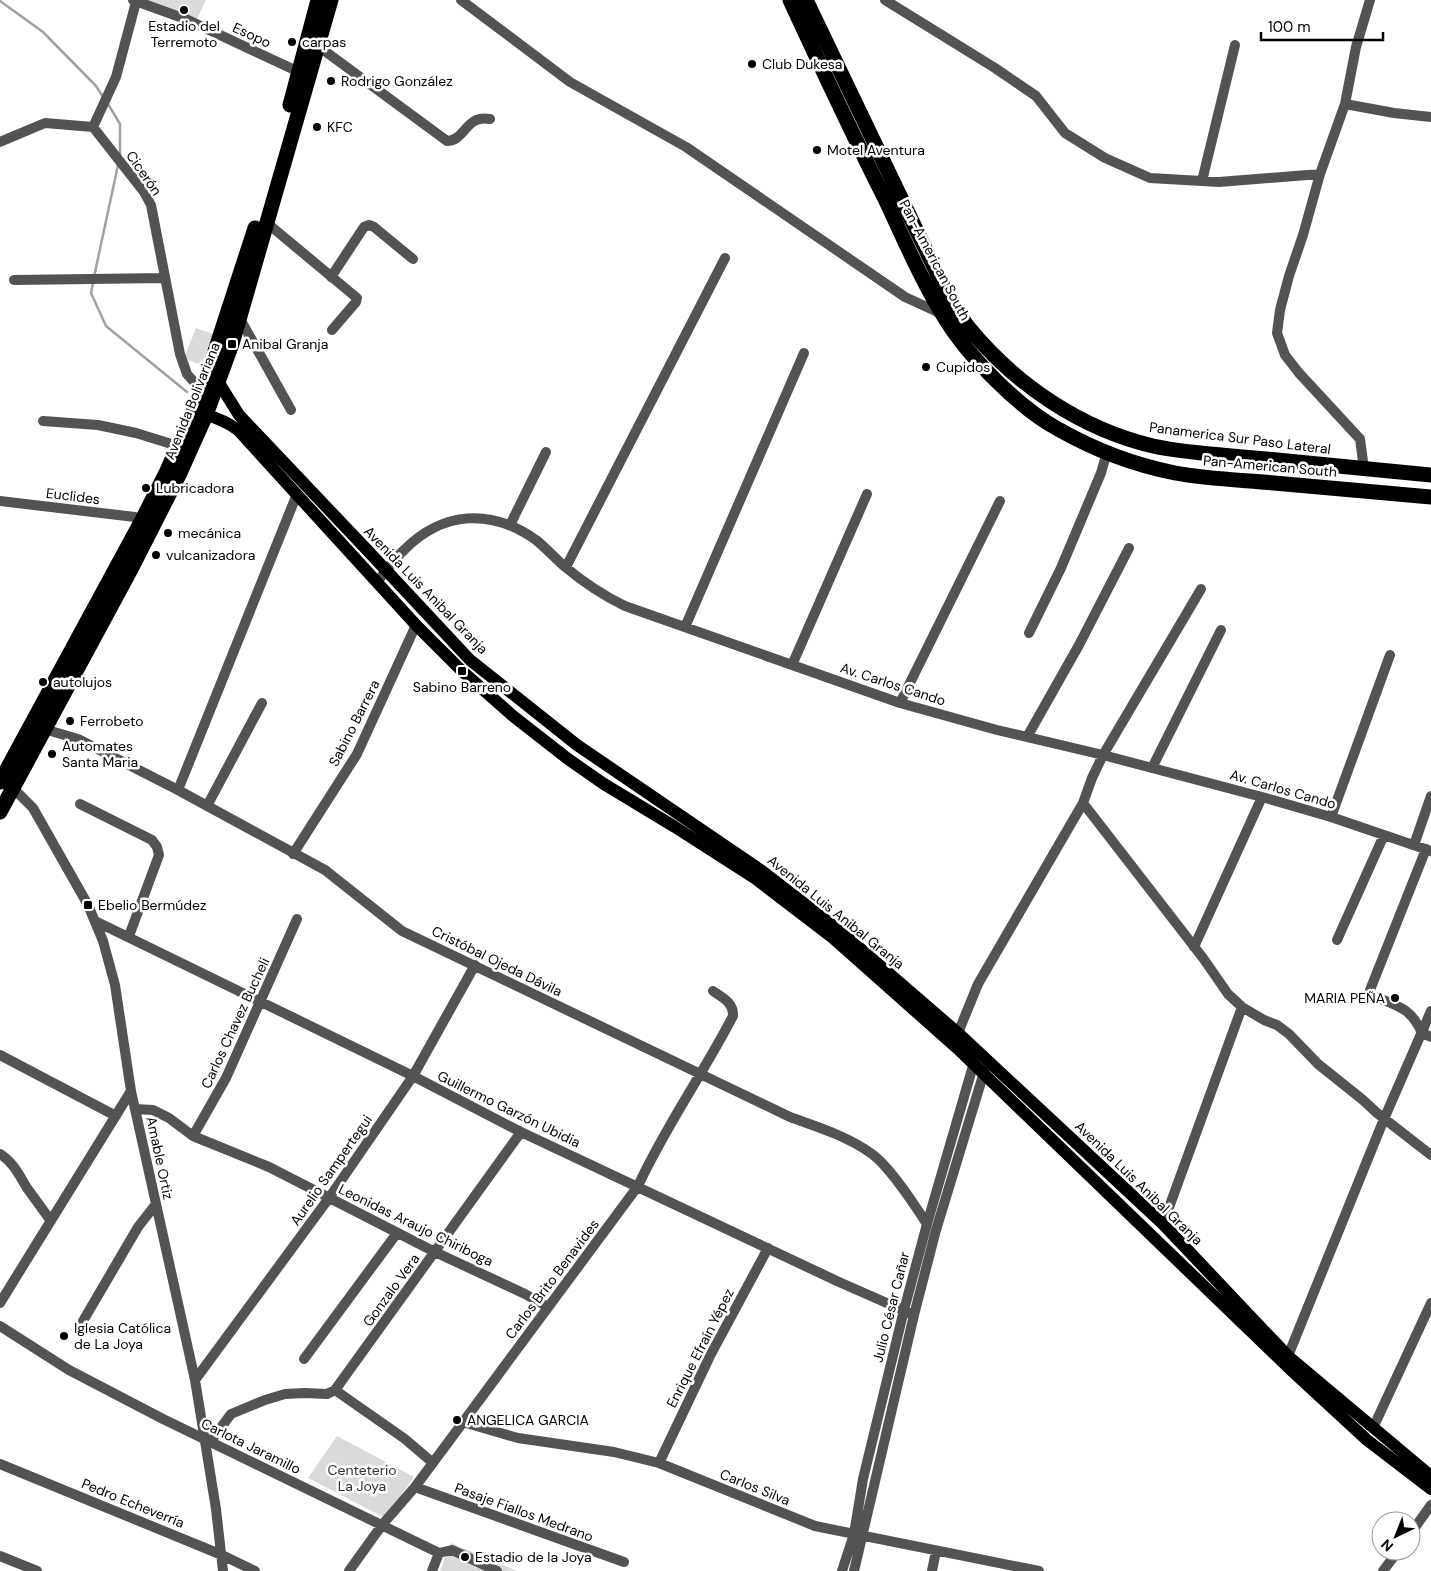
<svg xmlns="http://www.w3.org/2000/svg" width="1431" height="1571" font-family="'DM Sans',sans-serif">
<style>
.green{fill:#dadada}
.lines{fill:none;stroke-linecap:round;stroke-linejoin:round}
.stream{stroke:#a1a1a1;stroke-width:2.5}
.minor{stroke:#535353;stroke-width:10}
.major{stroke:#000;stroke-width:12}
.highway{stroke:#000;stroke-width:15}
.poi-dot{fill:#000;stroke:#fff;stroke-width:2}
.labels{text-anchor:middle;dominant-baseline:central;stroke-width:5;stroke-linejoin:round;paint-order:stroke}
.poi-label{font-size:14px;fill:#000;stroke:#fff;text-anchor:start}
.street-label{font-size:14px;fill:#000;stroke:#fff}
.park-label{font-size:14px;fill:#313131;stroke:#fff}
</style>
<rect width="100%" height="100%" fill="#fff"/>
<path class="green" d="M 146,0 L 206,0 L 195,23 Z
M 196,328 L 213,334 L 201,365 L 184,358 Z
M 337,1436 L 414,1477 L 385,1518 L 308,1478 Z
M 451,1543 L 517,1571 L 440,1571 Z"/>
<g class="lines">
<path class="stream" d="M 0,1 L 43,32 L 96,86 L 103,97
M 108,104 L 120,124 L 120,155
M 94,277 L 118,165
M 93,283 L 91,293 L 106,326 L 187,392"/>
<path class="minor" d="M 133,0 L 188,20 L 299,72
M 461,0 L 570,82 L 686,147 L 905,297 L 942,314
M 885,0 L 995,68 L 1036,96 L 1065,133 L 1105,158 L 1150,178 L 1219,182 L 1320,174 L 1345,104 L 1356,47 L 1370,0
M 318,46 L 447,141 C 465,141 466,114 490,119
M 1345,104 L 1394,113 L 1431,117
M 93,127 L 116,77 L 136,2
M 0,142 L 45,123 L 93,127 L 144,192 L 151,205 L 180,354 L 187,374 L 202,391
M 1320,174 L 1303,235 L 1289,276 L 1280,310 L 1277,333 L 1285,355 L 1299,373 L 1360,439 L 1364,469
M 1202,181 L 1235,45
M 267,223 L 357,298 L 356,302 L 332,330
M 331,277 L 364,227 L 369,225 L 374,227 L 413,259
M 14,280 L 164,278
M 239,317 L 291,410
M 43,421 L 98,425 L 136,433 L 178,446
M 0,501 L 135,517 L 142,520
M 510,525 L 546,452
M 566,567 L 725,258
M 377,582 C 386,571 394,559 404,550 C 443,511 491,508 536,540 C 546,548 555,558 564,566 C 583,582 602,595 625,606 L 900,703 L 997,730 L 1103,755 L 1262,797 L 1331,817 L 1431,851
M 685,627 L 804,353
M 1029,633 L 1061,568 L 1101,473 L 1107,452
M 792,665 L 867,494
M 900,703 L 1000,501
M 44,729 L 78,739 L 178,790 L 325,870 L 402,931 L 790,1117 C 818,1127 847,1136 872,1154 C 890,1167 914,1204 927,1224
M 1027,737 L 1079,645 L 1129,548
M 1152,768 L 1221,630
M 7,786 L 13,788 L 33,808 L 88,905 L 103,941 L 115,985 L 131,1091 L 195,1380 L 216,1509 L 223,1571
M 178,790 L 297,494
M 1083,803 L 1203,958 L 1228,994 L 1242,1007 L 1264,1020 L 1277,1025 L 1289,1034 L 1318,1064 L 1363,1100 L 1377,1113 L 1431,1155
M 80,804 L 152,840 L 157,847 L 159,855 L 129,936
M 207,806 L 262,703
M 1331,817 L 1390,655
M 1414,845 L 1431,796
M 1426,849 L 1370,990 L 1371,995 C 1395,1005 1411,1007 1422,1033 L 1431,1037
M 293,854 L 357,754 L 416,625
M 95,921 L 413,1076 L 521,1132 L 839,1282 L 914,1315
M 1337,940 L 1384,835
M 1194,947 L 1262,797
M 958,1033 L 978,984 L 1083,803 L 1092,778 L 1103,755 L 1201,589
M 0,1055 L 116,1116
M 135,1109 L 153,1110 L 169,1118 L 193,1136 L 269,1167 L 435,1252 L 525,1294 L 548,1307
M 193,1136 L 226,1078 L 297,919
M 0,1154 C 14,1163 19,1175 27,1188 C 35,1199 43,1210 51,1221
M 1163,1224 L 1242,1007
M 0,1303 L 131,1091
M 83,1321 L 138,1227 L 156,1204
M 0,1326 L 69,1370 L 163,1419 L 439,1553 L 452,1550 L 497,1571
M 1288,1356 L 1384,1119 L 1431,1011
M 304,1359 L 397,1233
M 195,1380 L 329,1198 L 413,1076 L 475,965
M 335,1390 L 405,1439 L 433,1463
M 463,1422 L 518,1438 L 614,1452 L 659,1463 L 815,1526 L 1039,1571
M 1373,1428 L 1431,1303
M 210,1442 L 231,1414 L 265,1400 L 285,1394 L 305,1393 L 327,1394 L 335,1390 L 521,1132
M 659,1463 L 710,1356 L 768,1248
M 0,1464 L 222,1555 L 255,1571
M 415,1487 L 624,1562
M 1411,1533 L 1431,1505
M 0,1556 L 37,1571
M 349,1571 L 382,1525 L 415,1487 L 638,1186 C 665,1127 703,1074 733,1016 C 734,1003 723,998 713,991
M 432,1571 L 439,1553
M 842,1571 L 854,1534 L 863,1479 L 904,1310 L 927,1224 L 975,1059
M 854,1571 L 914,1315 L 936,1230 L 985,1069
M 932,1571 L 936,1551
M 1383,1571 L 1398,1551"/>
<path class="major" d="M 219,383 L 239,415 L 369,552 L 470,660 L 577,745 L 762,871 L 840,931 L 958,1033 L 1163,1224 L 1288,1356 L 1431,1476
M 206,415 C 218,418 227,422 238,430 L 416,625 L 462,671 L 513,716 L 568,759 L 604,784 L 675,827 L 756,879 L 833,938 L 958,1049 L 1290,1369 L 1367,1440 L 1431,1489"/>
<path class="highway" d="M 790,0 C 821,67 852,133 885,199 C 904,239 922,282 946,320 C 969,357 1019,408 1058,429 C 1093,449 1135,465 1175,473 C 1208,479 1241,480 1274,483 C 1326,488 1379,492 1431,497
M 806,0 L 948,296 C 955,307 961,318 969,328 C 1016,385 1081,429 1153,446 C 1190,454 1229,455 1266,459 C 1321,464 1376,470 1431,475
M 290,105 L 318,0
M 0,782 L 142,520 L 166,473 L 202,391 L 255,228
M 0,812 L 129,573 L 180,473 L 206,415 L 232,344 L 331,0"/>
</g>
<g class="poi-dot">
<circle cx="184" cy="10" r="5"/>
<circle cx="292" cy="42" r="5"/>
<circle cx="752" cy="64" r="5"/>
<circle cx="331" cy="81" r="5"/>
<circle cx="317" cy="127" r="5"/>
<circle cx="817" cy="150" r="5"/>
<rect x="227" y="339" width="10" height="10" rx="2.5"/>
<circle cx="926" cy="367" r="5"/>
<circle cx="146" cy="488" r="5"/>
<circle cx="168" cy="533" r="5"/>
<circle cx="156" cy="555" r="5"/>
<rect x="457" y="666" width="10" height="10" rx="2.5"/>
<circle cx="43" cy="682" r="5"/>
<circle cx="70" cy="721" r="5"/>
<circle cx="52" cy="754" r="5"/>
<rect x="83" y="900" width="10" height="10" rx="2.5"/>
<circle cx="1395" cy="998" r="5"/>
<circle cx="64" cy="1336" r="5"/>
<circle cx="457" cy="1420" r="5"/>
<circle cx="465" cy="1557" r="5"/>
</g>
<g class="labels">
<g class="poi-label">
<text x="184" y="26" text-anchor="middle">Estadio del<tspan x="184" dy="16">Terremoto</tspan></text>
<text x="302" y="42">carpas</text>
<text x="762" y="64">Club Dukesa</text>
<text x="341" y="81">Rodrigo González</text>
<text x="327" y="127">KFC</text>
<text x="827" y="150">Motel Aventura</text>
<text x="242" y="344">Anibal Granja</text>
<text x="936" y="367">Cupidos</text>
<text x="156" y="488">Lubricadora</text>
<text x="178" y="533">mecánica</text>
<text x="166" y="555">vulcanizadora</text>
<text x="53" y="682">autolujos</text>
<text x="462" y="687" text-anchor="middle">Sabino Barreno</text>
<text x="80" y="721">Ferrobeto</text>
<text x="62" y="746">Automates<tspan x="62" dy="16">Santa Maria</tspan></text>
<text x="98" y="905">Ebelio Bermúdez</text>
<text x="1385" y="998" text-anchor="end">MARIA PEÑA</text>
<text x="74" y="1328">Iglesia Católica<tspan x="74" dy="16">de La Joya</tspan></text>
<text x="467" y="1420">ANGELICA GARCIA</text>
<text x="475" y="1557">Estadio de la Joya</text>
</g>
<g class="street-label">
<text transform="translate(252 35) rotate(25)">Esopo</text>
<text transform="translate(144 173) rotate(55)">Cicerón</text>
<text transform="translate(935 260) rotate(62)">Pan-American South</text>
<text transform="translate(192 401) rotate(-68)">Avenida Bolivariana</text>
<text transform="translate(1240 438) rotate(7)">Panamerica Sur Paso Lateral</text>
<text transform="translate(1270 466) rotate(5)">Pan-American South</text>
<text transform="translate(73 496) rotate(7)">Euclides</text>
<text transform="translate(426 590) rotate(46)">Avenida Luis Anibal Granja</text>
<text transform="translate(893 684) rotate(18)">Av. Carlos Cando</text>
<text transform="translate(354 723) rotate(-63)">Sabino Barrera</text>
<text transform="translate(1283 789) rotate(16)">Av. Carlos Cando</text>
<text transform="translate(836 912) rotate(39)">Avenida Luis Anibal Granja</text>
<text transform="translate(497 961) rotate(26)">Cristóbal Ojeda Dávila</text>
<text transform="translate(235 1023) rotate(-65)">Carlos Chavez Bucheli</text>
<text transform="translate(509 1109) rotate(26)">Guillermo Garzón Ubidia</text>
<text transform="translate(160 1158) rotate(78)">Amable Ortiz</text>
<text transform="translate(331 1170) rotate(-55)">Aurelio Sampertegui</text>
<text transform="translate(1139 1183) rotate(44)">Avenida Luis Anibal Granja</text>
<text transform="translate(416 1225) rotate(26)">Leonidas Araujo Chiriboga</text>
<text transform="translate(552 1279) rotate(-53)">Carlos Brito Benavides</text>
<text transform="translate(391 1290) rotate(-54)">Gonzalo Vera</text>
<text transform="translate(891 1307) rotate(-76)">Julio César Cañar</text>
<text transform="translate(700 1348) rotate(-63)">Enrique Efraín Yépez</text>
<text transform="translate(251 1446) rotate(26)">Carlota Jaramillo</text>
<text transform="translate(755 1487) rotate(22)">Carlos Silva</text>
<text transform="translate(133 1503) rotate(22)">Pedro Echeverría</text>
<text transform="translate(524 1512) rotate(20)">Pasaje Fiallos Medrano</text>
</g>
<g class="park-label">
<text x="362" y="1470">Centeterio<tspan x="362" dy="16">La Joya</tspan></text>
</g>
</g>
<g transform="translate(1396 1536) rotate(223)"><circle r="24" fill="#ffffff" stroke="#999999"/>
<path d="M0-4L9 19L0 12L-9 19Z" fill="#000000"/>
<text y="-8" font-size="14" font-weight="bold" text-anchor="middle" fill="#000000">N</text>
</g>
<path d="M1261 32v8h122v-8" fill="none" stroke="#000000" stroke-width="2.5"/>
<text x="1268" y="32" font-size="15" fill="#000000" stroke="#ffffff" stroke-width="4" paint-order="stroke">100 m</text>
</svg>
